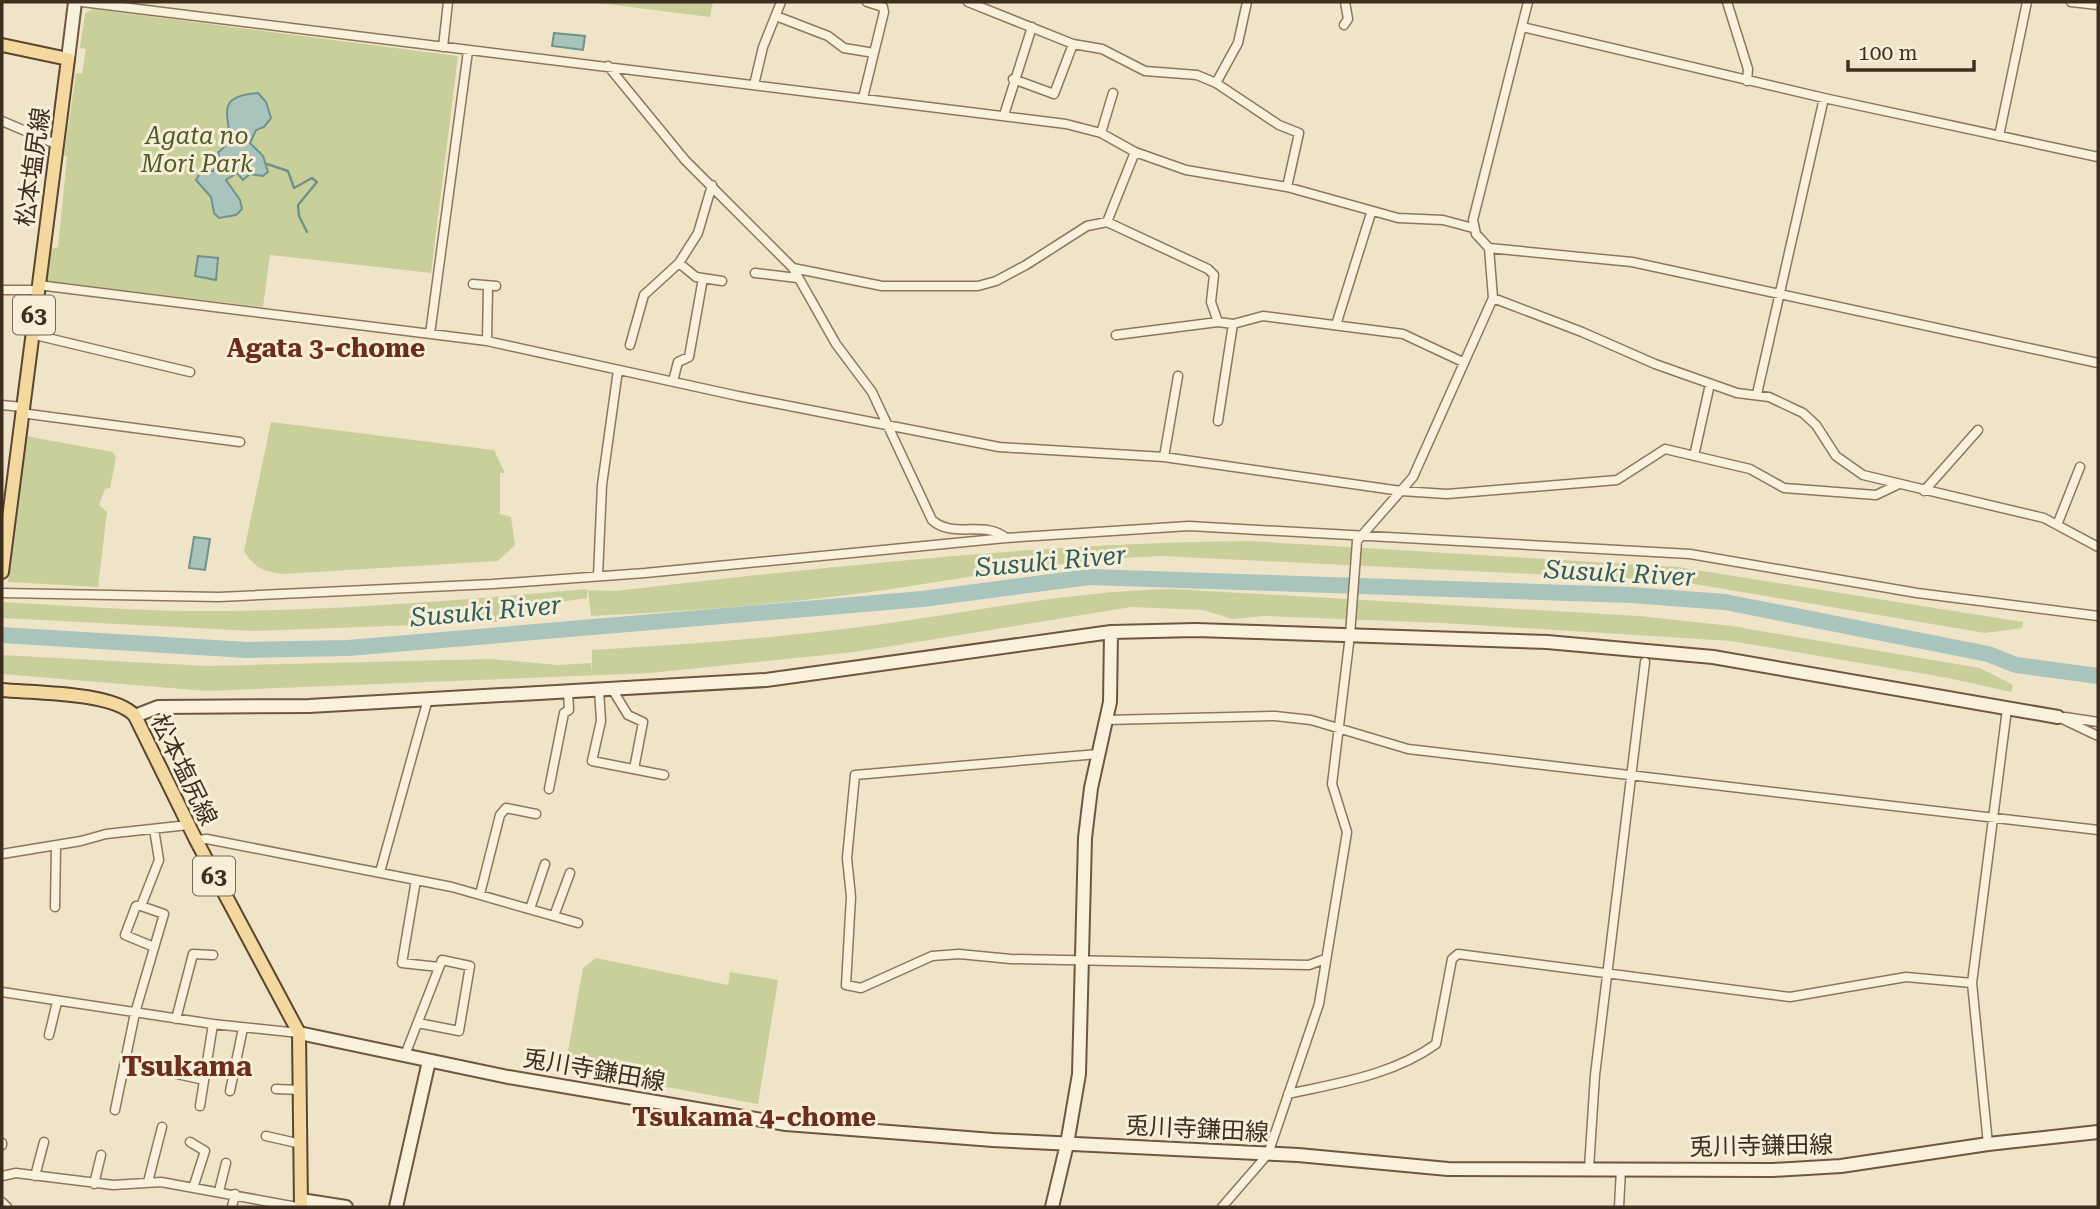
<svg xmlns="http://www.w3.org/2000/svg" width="2100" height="1209" font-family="'Roboto Serif','Noto Sans JP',serif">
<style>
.green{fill:#c9cf9b}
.water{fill:#a9c4bc;stroke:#6f938a;stroke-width:2}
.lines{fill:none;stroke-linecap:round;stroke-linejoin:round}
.stream{stroke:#6f938a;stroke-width:2.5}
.river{stroke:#a9c4bc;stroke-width:16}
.street-casing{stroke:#8d765c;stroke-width:11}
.secondary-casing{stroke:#6f573f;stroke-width:16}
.primary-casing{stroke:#5b4430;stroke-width:16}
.street{stroke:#faf1dc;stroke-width:8}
.secondary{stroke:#faf1dc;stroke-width:12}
.primary{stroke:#f3d9a0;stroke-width:12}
.labels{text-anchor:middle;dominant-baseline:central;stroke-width:6;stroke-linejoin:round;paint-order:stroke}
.shield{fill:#f7eed8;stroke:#756857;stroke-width:2}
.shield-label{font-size:23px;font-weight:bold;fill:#3d2e20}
.park-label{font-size:24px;font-style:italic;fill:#4d5a26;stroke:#f7eed8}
.street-label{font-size:24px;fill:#3d2e20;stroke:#f7eed8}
.neighbourhood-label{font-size:26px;font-weight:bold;fill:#6b2e1e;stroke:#f7eed8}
.water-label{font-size:26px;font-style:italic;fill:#2f5d5a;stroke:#f7eed8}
.quarter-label{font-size:28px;font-weight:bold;fill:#6b2e1e;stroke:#f7eed8}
</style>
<rect width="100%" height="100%" fill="#f0e4c8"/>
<path class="green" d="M 591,2 L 713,2 L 710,17 Z
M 92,9 L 458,56 L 431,273 L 270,255 L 263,307 L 47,281 L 51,249 L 58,247 L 67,157 L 64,155 L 76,73 L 82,74 L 86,49 L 80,48 L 85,14 Z
M 271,422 L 494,450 L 505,473 L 500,473 L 500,514 L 511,517 L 515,545 L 498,561 L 282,574 C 263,572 254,567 244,551 Z
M 26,436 L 113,452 L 116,458 L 110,488 L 105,489 L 99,505 L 107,512 L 98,587 L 8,582 Z
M 1250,541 L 1678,567 L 2023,622 L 2022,628 L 1985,633 L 1677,581 L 1160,556 C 1062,560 967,578 871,592 C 778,605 684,611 591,616 L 588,590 L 615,591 C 826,567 1038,543 1250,541 Z
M 587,589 L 587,598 L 553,603 L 499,622 L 253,631 L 2,618 L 2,602 C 62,605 122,610 183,611 C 317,612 453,601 587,589 Z
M 1173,589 L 1639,616 L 1732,626 L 1980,668 L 2013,685 L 2011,692 L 1948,678 L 1731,641 L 1442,623 L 1264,616 L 1232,619 L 1203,610 L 1131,607 L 855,652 L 650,673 L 207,691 L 2,674 L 2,655 L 207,666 L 491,659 L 558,665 L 591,663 L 592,672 L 592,650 C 678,645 765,639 851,628 C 959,615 1064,591 1173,589 Z
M 596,958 L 728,985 L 730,972 L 778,980 L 758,1104 L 565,1068 L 583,968 Z"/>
<path class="water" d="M 554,33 L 585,36 L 583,50 L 552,46 Z
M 258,93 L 266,102 L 271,118 L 264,127 L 256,130 L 250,143 L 263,156 L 268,172 L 263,176 L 250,174 L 243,180 L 237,173 L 226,180 L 240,200 L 242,209 L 236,215 L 219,218 L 214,213 L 211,197 L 196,180 L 201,171 L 213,171 L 220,159 L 218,153 C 220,150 224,148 226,145 C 238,125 206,96 258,93 Z
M 198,256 L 218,258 L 216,280 L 195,276 Z
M 194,537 L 210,539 L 205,570 L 189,568 Z"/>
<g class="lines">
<path class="stream" d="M 267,164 L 288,171 L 294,188 L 312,178 L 317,182 L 298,205 L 299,216 L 307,232"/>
<path class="river" d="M 2,635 L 247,650 L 348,648 L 922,599 L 1089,577 L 1631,595 L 1725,602 L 1988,654 L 2016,665 L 2098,676"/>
<defs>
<path id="street" d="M 82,2 L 1066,124 L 1101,133 L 1135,152 L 1186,170 L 1287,187 L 1398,218 L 1443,220 L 1473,228
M 968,2 L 1073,44 L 1102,49 L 1145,71 L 1197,75 L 1216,83 L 1279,125 L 1299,133 L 1287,187
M 1727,2 L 1748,69 L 1747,81
M 2071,2 L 2098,5
M 776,16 L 828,36 L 844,48 L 874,53
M 1344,25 L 1348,19 L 1345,2
M 1522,27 L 1824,98 L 2098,157
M 443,47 L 448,2
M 608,66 L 685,160 L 793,268 L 836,344 L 872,392 L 932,520 C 952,539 986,520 1006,538
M 1013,79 L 1054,94 L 1073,44
M 1216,83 L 1238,43 L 1247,2
M 754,85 L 763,47 L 781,2
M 863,98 L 884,12 L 883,7 L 867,2
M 1004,115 L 1032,27
M 2,121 L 51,142
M 1101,133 L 1113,93
M 1999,136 L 2027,2
M 712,185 L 698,233 L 679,263 L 696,277 L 722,281
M 1107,222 L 1135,152
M 1489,248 L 1632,262 L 2098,363
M 793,268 L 882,286 L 978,286 L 996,281 L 1026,265 L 1087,226 L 1107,222 L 1208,269 L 1214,275 L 1211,302 L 1218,322 L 1233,324 L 1263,316 L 1403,334 L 1463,362
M 755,273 L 797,278
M 473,284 L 496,286
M 38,285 L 487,341 L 738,396 L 999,447 L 1164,457 L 1401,491 L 1447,494 L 1617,480 L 1665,449 L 1750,469 L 1784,488 L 1876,495 L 1897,485
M 2,290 L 37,290
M 1493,298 L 1582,332 L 1655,364 L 1737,393 L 1769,397 L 1803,413 L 1816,425 L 1836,456 L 1863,475 L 2044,518 L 2098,547
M 1336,325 L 1371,213
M 31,334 L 190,372
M 430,334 L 468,51
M 1116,335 L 1218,322
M 487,341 L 488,286
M 630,345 L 644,295 L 679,263
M 673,381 L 678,362 L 689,357 L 703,278
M 1757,394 L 1824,98
M 2,405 L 22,407
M 21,413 L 240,442
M 1218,421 L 1233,324
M 1694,456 L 1710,384
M 1164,457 L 1178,376
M 1924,491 L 1978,430
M 2057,525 L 2080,467
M 598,576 L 602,485 L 618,370
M 2,593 L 219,597 L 493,584 L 645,573 L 1006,538 L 1189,526 L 1690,554 L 1917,593 L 2098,616
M 612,689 L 628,715 L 643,722 L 634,769
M 599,690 L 601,721 L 592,761 L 664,775
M 2058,717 L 2098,736
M 2065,717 L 2098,722
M 1106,720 L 1275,716 L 1311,720 L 1408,749 L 2098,830
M 1098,754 L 855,775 L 847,858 L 851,897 L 846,985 L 861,988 L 932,956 L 959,954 L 1011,959 L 1309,965 L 1325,959
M 549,789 L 564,713 L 569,710 L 568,691
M 196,840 L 207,839 L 452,887 L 578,923
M 2,854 L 81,841 L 106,834 L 188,825
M 380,872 L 428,699
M 416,880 L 402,963 L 439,967
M 480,894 L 500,815 L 506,808 L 536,814
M 141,906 L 136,906 L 125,935 L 154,947
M 55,907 L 56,846
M 530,909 L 545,864
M 554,916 L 570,873
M 2,992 L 213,1024 L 299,1033
M 176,1019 L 193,954 L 213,955
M 49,1035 L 57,1002
M 405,1055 L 442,960 L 470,966 L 459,1031 L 418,1023
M 168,1072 L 204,1080
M 276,1089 L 301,1090
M 230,1091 L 243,1028
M 1288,1094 C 1338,1083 1393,1075 1436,1044 L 1452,959 L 1458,954 L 1790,997 L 1906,977 L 1972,983
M 200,1106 L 213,1024
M 115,1110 L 135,1013 L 164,914 L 141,906 L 159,860 L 154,829
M 266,1136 L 301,1144
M 190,1142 L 205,1151 L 193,1188
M 1988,1144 L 1972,983 L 2007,709
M 2,1145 L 2,1143
M 1589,1168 L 1595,1075 L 1645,662
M 2,1176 L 16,1173 L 113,1185 L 161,1182 L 297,1207
M 35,1176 L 44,1142
M 148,1182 L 162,1127
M 94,1184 L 101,1155
M 219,1191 L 226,1163
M 2,1202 L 7,1207
M 232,1207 L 235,1194
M 1222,1207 L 1268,1154 L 1319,1004 L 1347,832 L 1332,784 L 1350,635 L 1357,541 L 1413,477 L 1493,298 L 1489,248 L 1476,234 L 1473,220 L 1528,2
M 1619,1207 L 1621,1169"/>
<path id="secondary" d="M 68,59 L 75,2
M 135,716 L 158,707 L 309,706 L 766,680 L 1111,632 L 1196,630 L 1547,642 L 1713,657 L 2058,717
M 299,1033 L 508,1077 L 786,1124 L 993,1140 L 1298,1155 L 1448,1169 L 1773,1170 L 1841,1166 L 1988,1144 L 2098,1132
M 301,1200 L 346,1207
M 396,1207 L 429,1061
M 1052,1207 L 1067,1144 L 1079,1074 L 1085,838 L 1091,788 L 1110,702 L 1111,632"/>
<path id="primary" d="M 2,45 L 68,59 L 2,572
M 2,690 C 35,693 114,692 135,716 L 196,840 L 299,1033 L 301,1207"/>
</defs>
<use href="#street" class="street-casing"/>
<use href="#secondary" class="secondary-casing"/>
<use href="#primary" class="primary-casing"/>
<use href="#street" class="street"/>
<use href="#secondary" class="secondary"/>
<use href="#primary" class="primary"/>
</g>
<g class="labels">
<g class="shield">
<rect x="13" y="295.5" width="42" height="39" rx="5"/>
<rect x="193" y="856.5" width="42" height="39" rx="5"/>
</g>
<g class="shield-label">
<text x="34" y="315">63</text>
<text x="214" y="876">63</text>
</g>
<g class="park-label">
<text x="197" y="136">Agata no<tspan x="197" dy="28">Mori Park</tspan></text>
</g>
<g class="street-label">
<text transform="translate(33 167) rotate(-82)">松本塩尻線</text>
<text transform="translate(184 770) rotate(64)">松本塩尻線</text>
<text transform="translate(594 1070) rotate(10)">兎川寺鎌田線</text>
<text transform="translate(1197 1129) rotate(3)">兎川寺鎌田線</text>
<text transform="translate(1761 1146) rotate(-1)">兎川寺鎌田線</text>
</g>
<g class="neighbourhood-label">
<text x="326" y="348">Agata 3-chome</text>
<text x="754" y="1117">Tsukama 4-chome</text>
</g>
<g class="water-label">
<text transform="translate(1051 561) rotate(-5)">Susuki River</text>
<text transform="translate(1620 573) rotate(3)">Susuki River</text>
<text transform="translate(486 611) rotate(-5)">Susuki River</text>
</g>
<g class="quarter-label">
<text x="187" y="1066">Tsukama</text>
</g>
</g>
<rect width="2100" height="1209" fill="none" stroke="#3d2e20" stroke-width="7"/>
<path d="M1848 60v10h126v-10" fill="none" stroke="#3d2e20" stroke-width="3.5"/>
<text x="1858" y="60" font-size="21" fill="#3d2e20" stroke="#f7eed8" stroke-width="5" paint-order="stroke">100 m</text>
</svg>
